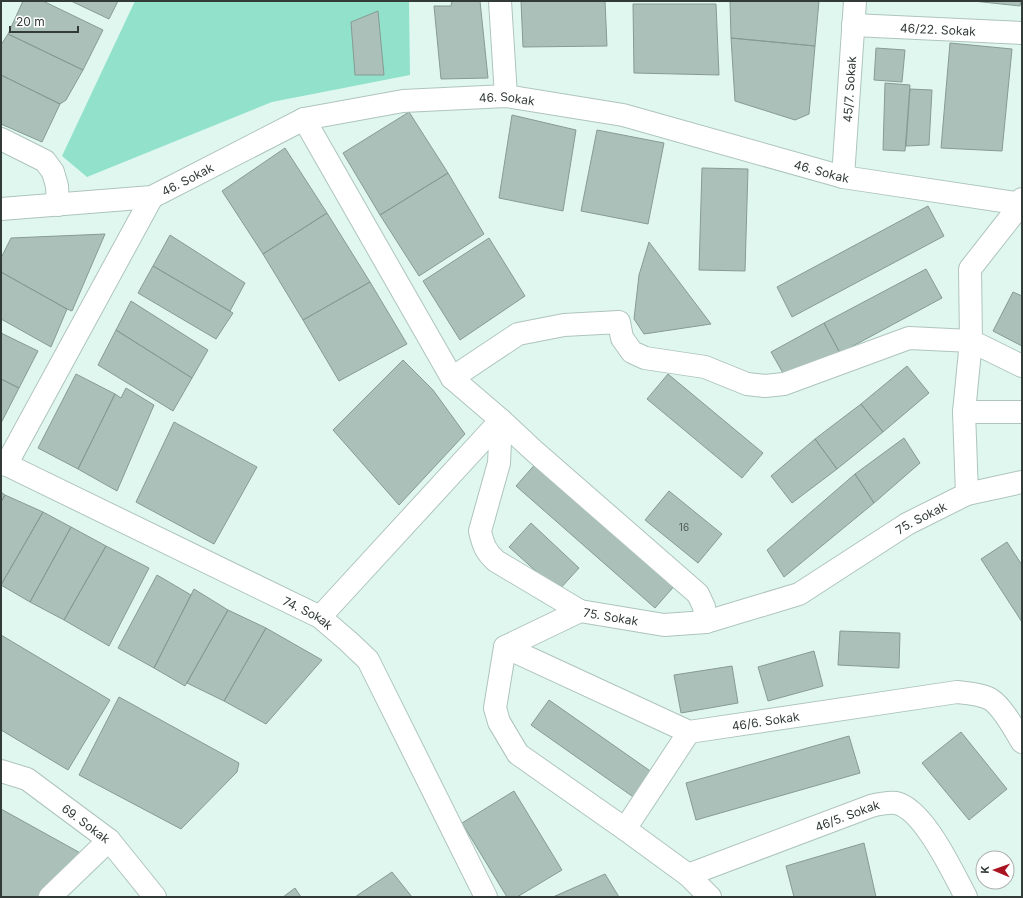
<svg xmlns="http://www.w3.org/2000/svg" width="1023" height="898" font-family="Inter,sans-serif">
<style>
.green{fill:#92e2cb}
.building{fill:#aac0b9;stroke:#869b94}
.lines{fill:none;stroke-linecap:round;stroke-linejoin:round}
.minor-casing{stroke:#aec4bd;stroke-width:24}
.minor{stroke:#fff;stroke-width:22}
.labels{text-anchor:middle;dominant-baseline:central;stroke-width:3;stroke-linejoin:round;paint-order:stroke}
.number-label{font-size:10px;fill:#505c58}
.street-label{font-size:12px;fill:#323b38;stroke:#fff}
</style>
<rect width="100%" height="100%" fill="#e0f7f0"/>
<path class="green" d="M 135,1 L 409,1 L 410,75 L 272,102 L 87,177 L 62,156 Z"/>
<path class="building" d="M 23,1 L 43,1 L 103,30 L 83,70 L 8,34 Z
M 71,1 L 118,1 L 109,19 Z
M 452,1 L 480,1 L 488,78 L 441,79 L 434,6 L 451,6 Z
M 521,1 L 605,1 L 607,46 L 523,47 Z
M 730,1 L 819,1 L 815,46 L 731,38 Z
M 973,1 L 1021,1 L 1020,6 Z
M 633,4 L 716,4 L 719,75 L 634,73 Z
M 378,11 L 384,75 L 355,75 L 351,22 Z
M 8,34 L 83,70 L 66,100 L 60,104 L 1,75 L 1,45 Z
M 731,38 L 815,46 L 809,114 L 795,120 L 735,101 Z
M 950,43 L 1012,49 L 1002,151 L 941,148 Z
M 876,48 L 905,50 L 902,82 L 874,80 Z
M 1,75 L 60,104 L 42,142 L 1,124 Z
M 885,83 L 910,85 L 905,151 L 883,150 Z
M 910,89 L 932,90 L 929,145 L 906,146 Z
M 409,112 L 448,173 L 380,215 L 343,153 Z
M 512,115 L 576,130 L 563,211 L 499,198 Z
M 597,130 L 664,143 L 648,224 L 581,211 Z
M 285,148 L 327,213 L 263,254 L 222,191 Z
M 702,168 L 748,169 L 745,271 L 699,270 Z
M 448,173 L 484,234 L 419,276 L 380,215 Z
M 928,206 L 944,236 L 792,317 L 777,287 Z
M 327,213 L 370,282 L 303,320 L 263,254 Z
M 105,234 L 72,311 L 67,309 L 1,272 L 1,258 L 11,238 Z
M 170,235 L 245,283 L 230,311 L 153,266 Z
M 489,238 L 525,296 L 460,340 L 423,281 Z
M 649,242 L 711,324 L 644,334 L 634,319 L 639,275 Z
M 153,266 L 233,313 L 216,339 L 138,293 Z
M 926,269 L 942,298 L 840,353 L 824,323 Z
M 1,272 L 67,309 L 51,347 L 1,319 Z
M 370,282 L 407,344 L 339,381 L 303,320 Z
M 1013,292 L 1022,296 L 1022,346 L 993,331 Z
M 131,301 L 208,350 L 192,378 L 116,330 Z
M 824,323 L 840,353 L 788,382 L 771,352 Z
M 116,330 L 192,378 L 173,411 L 98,365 Z
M 1,333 L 38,351 L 19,388 L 1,379 Z
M 403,360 L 433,390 L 465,434 L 399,505 L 333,430 Z
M 907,366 L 929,393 L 883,432 L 861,404 Z
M 76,374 L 115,394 L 78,469 L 38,448 Z
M 668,374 L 763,453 L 742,478 L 647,399 Z
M 1,379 L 19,388 L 1,423 Z
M 126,388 L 154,405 L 117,491 L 78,469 L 115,394 L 121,398 Z
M 861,404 L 883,432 L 837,469 L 815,439 Z
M 174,422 L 257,467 L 214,544 L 136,502 Z
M 904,438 L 920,463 L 874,503 L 855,474 Z
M 815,439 L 837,469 L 792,503 L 771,476 Z
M 538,461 L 677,583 L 655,608 L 516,486 Z
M 855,474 L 874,503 L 784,577 L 767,550 Z
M 669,491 L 722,534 L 698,563 L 645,520 Z
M 1,492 L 5,495 L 1,502 Z
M 5,495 L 43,512 L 1,585 L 1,502 Z
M 43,512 L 71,527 L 30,602 L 1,585 Z
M 531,523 L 579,568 L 558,591 L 509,547 Z
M 71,527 L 106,546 L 64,620 L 30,602 Z
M 1007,542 L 1022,565 L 1022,622 L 981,559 Z
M 106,546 L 149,568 L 109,646 L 64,620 Z
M 157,575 L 191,595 L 154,668 L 118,648 Z
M 194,589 L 228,610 L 185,686 L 154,668 Z
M 228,610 L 266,628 L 224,701 L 187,683 Z
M 266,628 L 322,660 L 266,724 L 224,701 Z
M 840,631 L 900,633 L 899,668 L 838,665 Z
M 1,635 L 110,700 L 68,770 L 1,730 Z
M 814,651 L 823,686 L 768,701 L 758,667 Z
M 732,666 L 738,703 L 681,713 L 674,675 Z
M 119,697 L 239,763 L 237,772 L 181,829 L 79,775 Z
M 549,700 L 656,775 L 639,801 L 531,725 Z
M 961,732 L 1007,789 L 969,820 L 922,763 Z
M 849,736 L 860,773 L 696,820 L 686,783 Z
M 514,791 L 562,870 L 517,897 L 507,897 L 462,823 Z
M 1,809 L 84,855 L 44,897 L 1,897 Z
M 864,843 L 876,897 L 794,897 L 786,866 Z
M 392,872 L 412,897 L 355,897 Z
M 605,874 L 619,897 L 553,897 Z
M 295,888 L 301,897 L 283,897 Z"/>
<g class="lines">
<defs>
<g id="minor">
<path d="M 500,1 L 506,96"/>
<path id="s1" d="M 853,25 L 1022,33"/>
<path d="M 304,119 L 452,378 L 501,420 L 499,463 L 480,531 C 483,545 486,552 496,561 L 580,611"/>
<path d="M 1,139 L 45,161 L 53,172 L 57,186 L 58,205"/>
<path id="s2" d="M 843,177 L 855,1"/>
<path id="s3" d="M 1,209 L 152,197 L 304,119 L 403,101 L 506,96 L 623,115 L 843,177 L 1022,204"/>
<path d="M 452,378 L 518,334 L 564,325 L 619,322 L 622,338 L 632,352 L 645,358 L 705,367 L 747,384 L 765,386 L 784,384 L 909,338 L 971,341 L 1022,366"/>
<path d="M 964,412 L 1022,412"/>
<path id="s4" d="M 1,462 L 320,617 L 348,641 L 368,660 L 486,897"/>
<path d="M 6,465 L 152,197"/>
<path d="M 967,494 L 964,412 L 971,341 L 970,269 L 1021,204 L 1022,199"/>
<path d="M 320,617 L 501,420 L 533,450 L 698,594 L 704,607 L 706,622"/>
<path id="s5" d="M 505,647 L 689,732 L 957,692 C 967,693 981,694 990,699 C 1002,706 1015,730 1022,742"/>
<path id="s6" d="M 1,771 L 27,779 L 109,840 L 155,897"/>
<path d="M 625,829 L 689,732"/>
<path id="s7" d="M 688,875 L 871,806 C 879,804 887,802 896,803 C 924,809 953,873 966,897"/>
<path d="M 50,897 L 109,840"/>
<path id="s8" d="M 710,897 L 688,875 L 625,829 L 518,754 L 499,722 L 495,708 L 505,647 L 580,611 L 664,625 L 706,622 L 799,594 L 907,524 L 967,494 L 1022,482"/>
</g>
</defs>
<use href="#minor" class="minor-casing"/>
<use href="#minor" class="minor"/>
</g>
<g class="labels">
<g class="number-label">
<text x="684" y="527">16</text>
</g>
<g class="street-label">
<text stroke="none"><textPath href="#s1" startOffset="85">46/22. Sokak</textPath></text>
<text stroke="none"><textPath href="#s2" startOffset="88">45/7. Sokak</textPath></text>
<text stroke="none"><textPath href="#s3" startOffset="527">46. Sokak</textPath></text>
<text stroke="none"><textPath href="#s3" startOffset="851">46. Sokak</textPath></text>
<text stroke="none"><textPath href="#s3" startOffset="191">46. Sokak</textPath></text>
<text stroke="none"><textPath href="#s8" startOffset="805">75. Sokak</textPath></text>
<text stroke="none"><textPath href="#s4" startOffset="342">74. Sokak</textPath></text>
<text stroke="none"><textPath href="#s8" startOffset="468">75. Sokak</textPath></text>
<text stroke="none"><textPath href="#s5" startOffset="280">46/6. Sokak</textPath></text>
<text stroke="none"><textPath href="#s7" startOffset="170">46/5. Sokak</textPath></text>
<text stroke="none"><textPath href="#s6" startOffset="101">69. Sokak</textPath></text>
</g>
</g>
<rect width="1023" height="898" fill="none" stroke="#323b38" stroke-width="4"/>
<g transform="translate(995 870) rotate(272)"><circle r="19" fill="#ffffff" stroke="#adb1af"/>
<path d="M0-3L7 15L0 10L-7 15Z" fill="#aa1422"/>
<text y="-6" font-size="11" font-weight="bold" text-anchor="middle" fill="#323b38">K</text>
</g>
<path d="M10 26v6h68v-6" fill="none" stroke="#323b38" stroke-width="2"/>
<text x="16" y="26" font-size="12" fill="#323b38" stroke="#ffffff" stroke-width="3" paint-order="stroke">20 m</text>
</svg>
